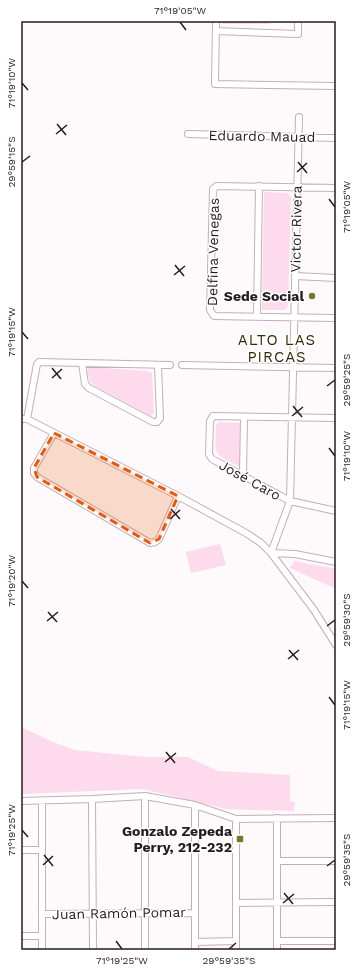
<svg xmlns="http://www.w3.org/2000/svg" width="357" height="971" font-family="'Work Sans',sans-serif">
<style>
.green{fill:#fddaec}
.lines{fill:none;stroke-linecap:round;stroke-linejoin:round}
.minor-casing{stroke:#c5adb9;stroke-width:8}
.minor{stroke:#fff;stroke-width:6}
.marked{fill:#e8590c;fill-opacity:0.2;stroke:#e8590c;stroke-width:3;stroke-dasharray:8 5;stroke-linejoin:round}
.ticks{fill:none;stroke:#251c21;stroke-width:1.5}
.poi-dot{fill:#757a23;stroke:#fff;stroke-width:1.5}
.labels{text-anchor:middle;dominant-baseline:central;stroke-width:3;stroke-linejoin:round;paint-order:stroke}
.street-label{font-size:14px;fill:#251c21;stroke:#fff}
.poi-label{font-size:14px;font-weight:bold;fill:#251c21;stroke:#fff;text-anchor:end}
.neighbourhood-label{font-size:15px;letter-spacing:1px;fill:#2c2e04;stroke:#fff}
.neatline{fill:none;stroke:#251c21;stroke-width:1.5}
.ticks-label{font-size:10px;text-anchor:middle;fill:#251c21}
</style>
<rect width="100%" height="100%" fill="#fef9fb"/>
<path class="green" d="M 223,21 L 271,21 L 270,24 L 222,24 Z
M 264,192 L 287,193 L 291,197 L 288,306 L 285,310 L 262,310 Z
M 90,367 L 147,371 L 152,373 L 154,413 L 151,416 L 95,386 L 90,381 L 87,370 Z
M 218,422 L 241,423 L 240,467 C 212,452 215,457 216,425 Z
M 220,544 L 226,565 L 191,573 L 186,552 Z
M 294,561 L 336,569 L 336,589 L 290,568 Z
M 21,727 L 53,742 L 75,750 L 146,757 L 188,757 L 218,771 L 290,775 L 290,801 L 295,802 L 294,811 L 226,809 L 143,789 L 21,794 Z"/>
<g class="lines">
<defs>
<path id="minor" d="M 216,21 L 215,84 L 336,86
M 216,31 L 298,34 L 298,21
M 299,117 L 290,501 L 271,553 L 295,554 L 336,562
M 188,134 L 336,138
M 336,188 L 217,186 L 213,189 L 210,310 L 214,316 L 336,318
M 295,276 L 336,278
M 257,317 L 259,186
M 82,363 L 85,384 L 89,388 L 153,422 L 157,422 L 160,418 L 158,365
M 182,365 L 336,368
M 336,418 L 213,416 L 210,421 L 209,454 L 212,459 L 290,501 L 336,511
M 21,419 L 27,419 L 178,496 L 246,533 L 261,543 L 271,553 L 314,610 L 336,645
M 27,419 L 37,364 L 39,362 L 170,365
M 54,433 L 34,468 L 34,473 L 37,477 L 150,543 L 155,542 L 159,539 L 178,496
M 243,476 L 244,417
M 145,796 L 145,950
M 92,799 L 93,950
M 21,801 L 92,799 L 145,796 L 195,805 L 236,819 L 336,818
M 42,801 L 42,950
M 195,805 L 195,950
M 277,818 L 277,950
M 236,819 L 236,950
M 21,850 L 42,850
M 277,861 L 336,861
M 236,903 L 336,902
M 42,914 L 195,913
M 21,936 L 42,936
M 277,941 L 336,941
M 195,942 L 236,941"/>
</defs>
<use href="#minor" class="minor-casing"/>
<use href="#minor" class="minor"/>
</g>
<path class="marked" d="M 54,433 L 178,496 L 159,539 L 150,543 L 37,477 L 34,468 Z"/>
<path class="ticks" d="M 180,22 L 186,30M 22,83 L 28,90M 57,124 L 66,135M 56,134 L 67,125M 22,162 L 30,156M 298,162 L 307,173M 297,172 L 307,163M 329,199 L 335,207M 175,265 L 184,276M 174,275 L 185,266M 22,332 L 28,339M 52,368 L 61,379M 52,378 L 62,369M 327,386 L 335,380M 293,406 L 302,417M 292,416 L 303,407M 329,448 L 335,456M 171,509 L 180,519M 170,519 L 180,510M 22,581 L 28,588M 48,612 L 57,622M 47,621 L 58,612M 327,626 L 335,620M 289,650 L 298,660M 288,659 L 299,650M 329,697 L 335,705M 166,752 L 175,763M 165,762 L 176,753M 22,830 L 28,837M 44,855 L 53,866M 43,865 L 53,856M 327,866 L 335,860M 284,893 L 293,904M 283,903 L 294,894M 116,941 L 122,949M 229,949 L 236,943"/>
<g class="poi-dot">
<circle cx="312" cy="296" r="4"/>
<rect x="236" y="835" width="8" height="8" rx="2"/>
</g>
<g class="labels">
<g class="street-label">
<text transform="translate(262 136) rotate(1)">Eduardo Mauad</text>
<text transform="translate(296 229) rotate(-89)">Victor Rivera</text>
<text transform="translate(213 252) rotate(-89)">Delfina Venegas</text>
<text transform="translate(250 480) rotate(29)">José Caro</text>
<text transform="translate(119 913) rotate(-1)">Juan Ramón Pomar</text>
</g>
<g class="poi-label">
<text x="304" y="296">Sede Social</text>
<text x="232" y="831">Gonzalo Zepeda<tspan x="232" dy="16">Perry, 212-232</tspan></text>
</g>
<g class="neighbourhood-label">
<text x="277" y="340">ALTO LAS<tspan x="277" dy="17">PIRCAS</tspan></text>
</g>
</g>
<rect width="357" height="971" fill="none" stroke="#ffffff" stroke-width="44"/>
<rect x="22" y="22" width="313" height="927" class="neatline"/>
<g class="ticks-label">
<text x="180" y="14">71°19'05"W</text>
<text transform="translate(11 83) rotate(-90)" y="4">71°19'10"W</text>
<text transform="translate(11 162) rotate(-90)" y="4">29°59'15"S</text>
<text transform="translate(346 207) rotate(-90)" y="4">71°19'05"W</text>
<text transform="translate(11 332) rotate(-90)" y="4">71°19'15"W</text>
<text transform="translate(346 380) rotate(-90)" y="4">29°59'25"S</text>
<text transform="translate(346 456) rotate(-90)" y="4">71°19'10"W</text>
<text transform="translate(11 581) rotate(-90)" y="4">71°19'20"W</text>
<text transform="translate(346 620) rotate(-90)" y="4">29°59'30"S</text>
<text transform="translate(346 705) rotate(-90)" y="4">71°19'15"W</text>
<text transform="translate(11 830) rotate(-90)" y="4">71°19'25"W</text>
<text transform="translate(346 860) rotate(-90)" y="4">29°59'35"S</text>
<text x="122" y="964">71°19'25"W</text>
<text x="229" y="964">29°59'35"S</text>
</g>
</svg>
